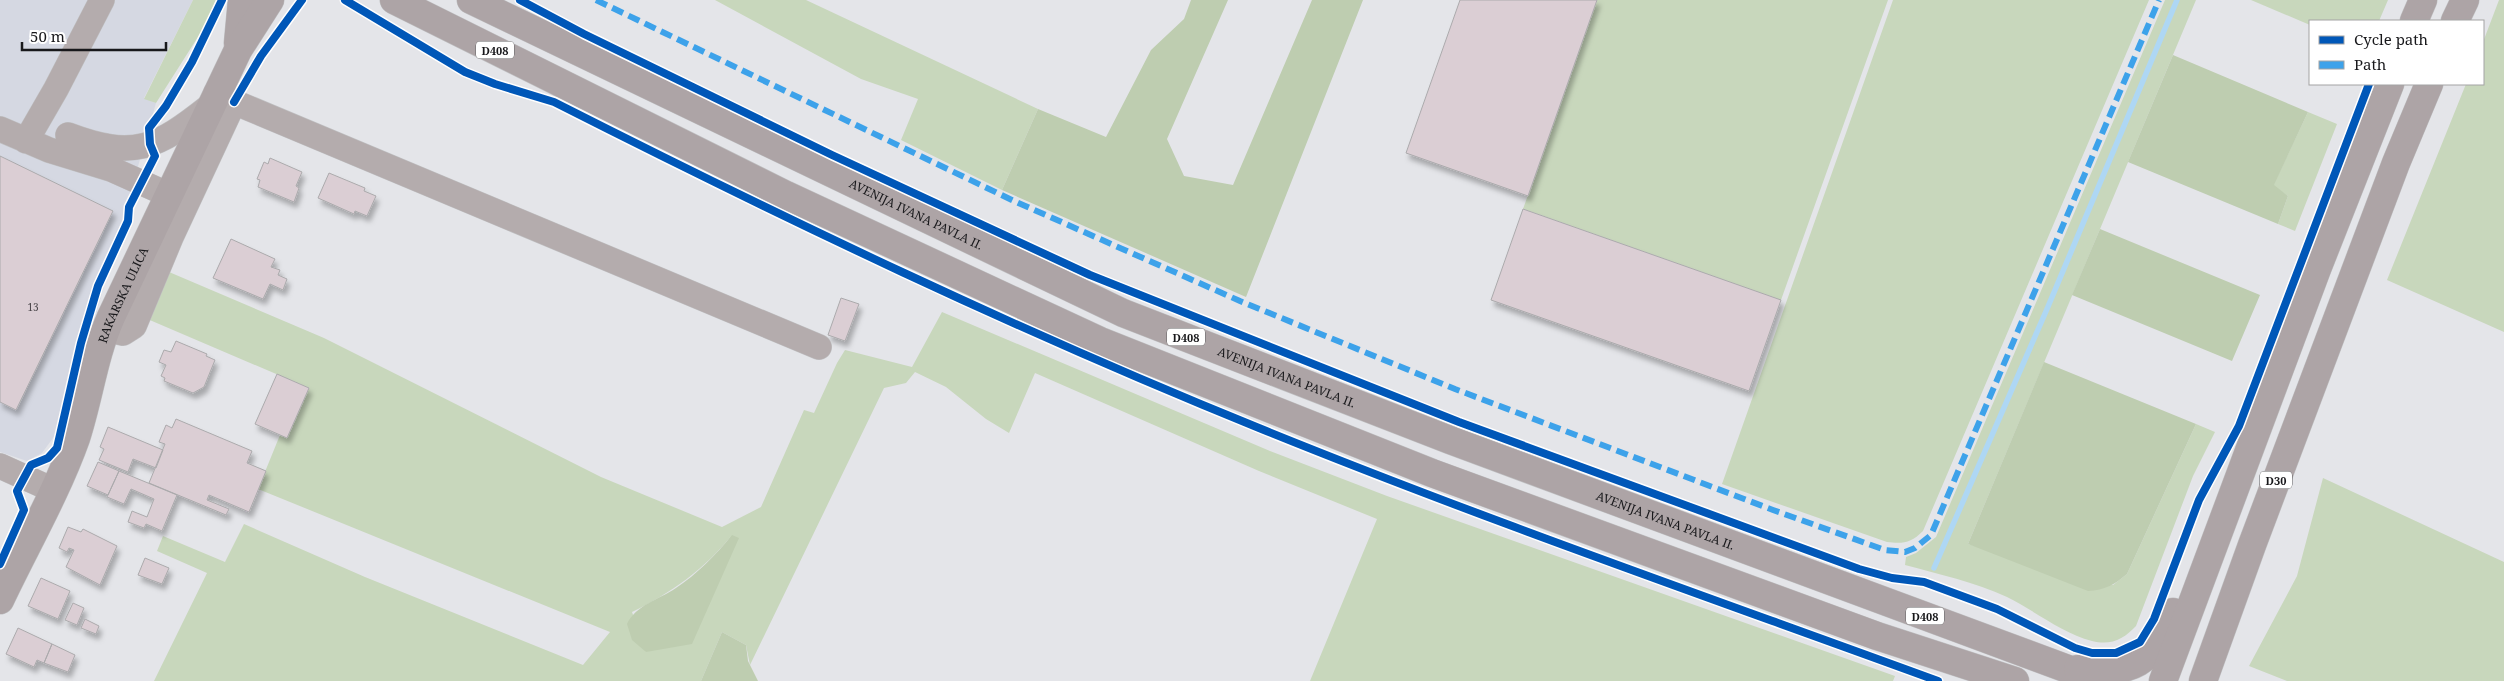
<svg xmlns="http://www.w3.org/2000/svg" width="2504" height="681" font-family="'Noto Serif',serif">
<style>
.built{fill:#d5d8e2}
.green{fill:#c8d7bc;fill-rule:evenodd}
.forest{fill:#becdb0}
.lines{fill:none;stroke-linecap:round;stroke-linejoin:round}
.stream{stroke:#aed7f4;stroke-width:5.5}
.building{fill:#dbced4;stroke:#abaaac;filter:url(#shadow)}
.minor-casing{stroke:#c0c1c3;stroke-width:26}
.major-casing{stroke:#c0c1c3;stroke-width:29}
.minor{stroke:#b4acad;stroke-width:25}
.major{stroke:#ada4a6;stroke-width:28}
.quiet{stroke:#3da2ea;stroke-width:6;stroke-dasharray:12 6;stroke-linecap:butt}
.cycleway-casing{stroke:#fff;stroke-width:11}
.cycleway{stroke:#0057b8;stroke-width:8}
.labels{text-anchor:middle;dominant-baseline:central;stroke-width:4.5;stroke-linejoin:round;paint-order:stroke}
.number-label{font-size:10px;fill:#4a464a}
.shield{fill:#fff;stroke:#5d5d5f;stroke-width:1}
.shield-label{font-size:11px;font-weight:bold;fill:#18181b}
.street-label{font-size:12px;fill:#18181b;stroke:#fff}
</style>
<defs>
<filter id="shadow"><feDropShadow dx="3" dy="5.5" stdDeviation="2.5" flood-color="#0004"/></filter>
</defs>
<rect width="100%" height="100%" fill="#e4e5e9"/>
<path class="built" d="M 0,0 L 193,0 L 144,98 L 156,103 L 73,395 L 53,438 L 42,453 L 27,461 L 0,452 Z"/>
<path class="green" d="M 193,0 L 216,0 L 203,29 L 156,103 L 144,99 Z
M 715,0 L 806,0 L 1038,109 L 1002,190 L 901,140 L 918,99 L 861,79 Z
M 1597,0 L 1888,0 L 1781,300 L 1523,209 Z
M 1893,0 L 2149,0 L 1923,531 C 1911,543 1903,544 1887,542 L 1722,484 Z
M 2165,0 L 2196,0 L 1968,544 L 2113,585 L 2127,574 L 2196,424 L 2215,432 L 2193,476 L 2136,626 C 2124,639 2111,646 2092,641 C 2062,633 2035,611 2007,597 C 1975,582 1938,574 1905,565 L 1906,557 L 1916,553 L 1936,537 Z
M 2251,0 L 2388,0 L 2379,21 L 2310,21 L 2310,25 Z
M 2499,0 L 2504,0 L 2504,332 L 2387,280 L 2466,84 L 2483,84 L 2483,42 Z
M 2308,112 L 2337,124 L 2295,231 L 2278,224 L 2288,196 L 2273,186 Z
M 162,269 L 324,338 L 601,477 L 722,527 L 761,507 L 804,410 L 814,413 L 837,363 L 845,350 L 912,367 L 942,312 L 1270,451 L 1387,496 L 1895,676 L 1893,681 L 1310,681 L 1377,519 L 1259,471 L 1035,373 L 1009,433 L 986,419 L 946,387 L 915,372 L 906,383 L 884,388 L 750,665 L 746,645 L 722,632 L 701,681 L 154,681 L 207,573 L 157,551 L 163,536 L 225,562 L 244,524 L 365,577 L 583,665 L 610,632 L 258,489 L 280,435 L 287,438 L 309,388 L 145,318 ZM 732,535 L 646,652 L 632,612 C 671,593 705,569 732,535 Z
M 2323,478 L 2504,562 L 2504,681 L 2287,681 L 2249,666 L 2297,576 Z"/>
<path class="forest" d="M 1191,0 L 1228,0 L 1167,139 L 1184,176 L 1233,185 L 1312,0 L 1363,0 L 1246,297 L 1002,190 L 1038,109 L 1106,137 L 1151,50 L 1184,19 Z
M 2173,55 L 2308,112 L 2274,185 L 2288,196 L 2278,224 L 2128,162 Z
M 2100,229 L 2260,295 L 2232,361 L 2072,295 Z
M 2044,362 L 2196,424 L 2127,574 C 2114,585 2105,590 2088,591 L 1968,544 Z
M 732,535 L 739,538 L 692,644 L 646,652 L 632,640 L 627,624 C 636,605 658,600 676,588 C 697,574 716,555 732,535 Z
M 722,632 L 746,645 L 748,661 L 758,681 L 701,681 Z"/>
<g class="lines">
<path class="stream" d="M 1934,568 L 2047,309 L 2177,0"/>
</g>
<path class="building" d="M 1460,0 L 1597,0 L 1528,196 L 1406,153 Z
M 0,156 L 113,211 L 16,410 L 0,402 Z
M 270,158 L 302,172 L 296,186 L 299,188 L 294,202 L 258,187 L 260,180 L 257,179 L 264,162 L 268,164 Z
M 329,173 L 365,188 L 364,191 L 376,196 L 367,216 L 355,211 L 354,214 L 318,198 Z
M 1523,209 L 1781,300 L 1749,391 L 1491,300 Z
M 231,239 L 275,259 L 271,267 L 280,270 L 278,275 L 287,279 L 283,290 L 270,284 L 263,299 L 213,278 Z
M 841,298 L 859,304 L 845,341 L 828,335 Z
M 176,341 L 207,354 L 206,356 L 215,360 L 204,387 L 193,393 L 164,381 L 165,378 L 161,376 L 166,365 L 159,362 L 164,350 L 171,352 Z
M 277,374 L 309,388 L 287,438 L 255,424 Z
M 176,419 L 252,451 L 247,463 L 266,471 L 249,512 L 209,495 L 207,500 L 229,509 L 226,515 L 149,483 L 165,444 L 159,442 L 166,425 L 172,428 Z
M 108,427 L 163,450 L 156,468 L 133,459 L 128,472 L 99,460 L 104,449 L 100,447 Z
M 98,462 L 119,471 L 108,495 L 87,486 Z
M 119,471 L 177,495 L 162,531 L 146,524 L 144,528 L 128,522 L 132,511 L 147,517 L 154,499 L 131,489 L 124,504 L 107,497 Z
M 68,527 L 81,532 L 83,529 L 117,546 L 100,585 L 66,567 L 74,550 L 69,548 L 67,552 L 59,548 Z
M 145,558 L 169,568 L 162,584 L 138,575 Z
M 41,578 L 70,591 L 58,619 L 28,606 Z
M 73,603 L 84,608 L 77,625 L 65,620 Z
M 85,619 L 99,626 L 96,634 L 81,628 Z
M 18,628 L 52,644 L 44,663 L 37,660 L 34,667 L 6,654 Z
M 52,644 L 75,655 L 68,672 L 44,663 Z"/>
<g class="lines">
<defs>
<path id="minor" d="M 216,93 L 241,105 L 819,347
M 0,129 L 49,150 L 111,169 L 169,195
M 68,135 C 134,160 157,148 210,106
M 26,141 L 56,89 L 102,0
M 106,329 L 123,333 L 134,326 L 171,237 L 234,102
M 0,466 L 53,490"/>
<g id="major">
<path d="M 394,0 L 786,195 L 1100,341 L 1432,473 L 1877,636 L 2015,681"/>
<path id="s1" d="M 471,0 L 1123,313 L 1450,440 L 2100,681"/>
<path d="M 2414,21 L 2423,0"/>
<path d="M 2455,21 L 2465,0"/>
<path d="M 238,43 L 242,0"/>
<path id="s2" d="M 0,600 C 25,547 56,494 76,438 C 89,398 94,355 111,317 L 238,50 L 270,0"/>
<path d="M 2078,669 C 2134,674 2151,665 2173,612"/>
<path d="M 2163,681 L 2317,269 L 2390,84"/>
<path d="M 2203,681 L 2252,545 L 2396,163 L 2429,84"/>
</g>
</defs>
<use href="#minor" class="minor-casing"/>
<use href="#major" class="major-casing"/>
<use href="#minor" class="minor"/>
<use href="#major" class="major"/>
<path class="quiet" d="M 596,0 L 1014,201 L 1240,301 L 1455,389 L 1773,510 L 1885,550 L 1905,552 L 1915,548 L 1931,535 L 2159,0"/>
<defs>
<path id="cycleway" d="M 345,0 L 465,72 L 495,84 L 554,102 C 785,219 1019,331 1259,428 C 1483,519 1711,598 1938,681
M 520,0 L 584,34 L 832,155 L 1090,275 L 1459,422 L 1859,569 L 1892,578 L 1924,582 L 1997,609 L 2075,648 L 2092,653 L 2116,653 L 2140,642 L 2154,619 L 2199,500 L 2239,426 L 2369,84
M 234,102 L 261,56 L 302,0
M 0,564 L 24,510 L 17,491 L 31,465 L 48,458 L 57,448 L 81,343 L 98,286 L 128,221 L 129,207 L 155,156 L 150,144 L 149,128 L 166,106 L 192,62 L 222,0"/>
</defs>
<use href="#cycleway" class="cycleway-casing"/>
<use href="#cycleway" class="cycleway"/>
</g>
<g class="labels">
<g class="number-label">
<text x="33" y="307">13</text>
</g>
<g class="shield">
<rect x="476" y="41.5" width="38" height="17" rx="4"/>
<rect x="1167" y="328.5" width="38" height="17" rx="4"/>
<rect x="2260" y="471.5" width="32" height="17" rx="4"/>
<rect x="1906" y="607.5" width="38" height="17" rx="4"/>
</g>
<g class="shield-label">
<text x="495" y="50">D408</text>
<text x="1186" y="337">D408</text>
<text x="2276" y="480">D30</text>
<text x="1925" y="616">D408</text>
</g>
<g class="street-label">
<text stroke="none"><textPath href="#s1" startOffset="494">AVENIJA IVANA PAVLA II.</textPath></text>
<text stroke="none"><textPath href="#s2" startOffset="330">RAKARSKA ULICA</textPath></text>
<text stroke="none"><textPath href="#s1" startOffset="899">AVENIJA IVANA PAVLA II.</textPath></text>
<text stroke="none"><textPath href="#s1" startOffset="1304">AVENIJA IVANA PAVLA II.</textPath></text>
</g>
</g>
<rect x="2309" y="20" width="175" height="65" fill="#ffffff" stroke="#a3a3a4"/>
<rect x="2319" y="36" width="25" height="8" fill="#0057b8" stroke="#a3a3a4"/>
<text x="2354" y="45" font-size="15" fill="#18181b">Cycle path</text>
<rect x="2319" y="61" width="25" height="8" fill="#3da2ea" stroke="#a3a3a4"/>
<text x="2354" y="70" font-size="15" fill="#18181b">Path</text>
<path d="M22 42v8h144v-8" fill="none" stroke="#18181b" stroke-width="2.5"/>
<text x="30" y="42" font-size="15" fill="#18181b" stroke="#ffffff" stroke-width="4" paint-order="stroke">50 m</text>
</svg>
